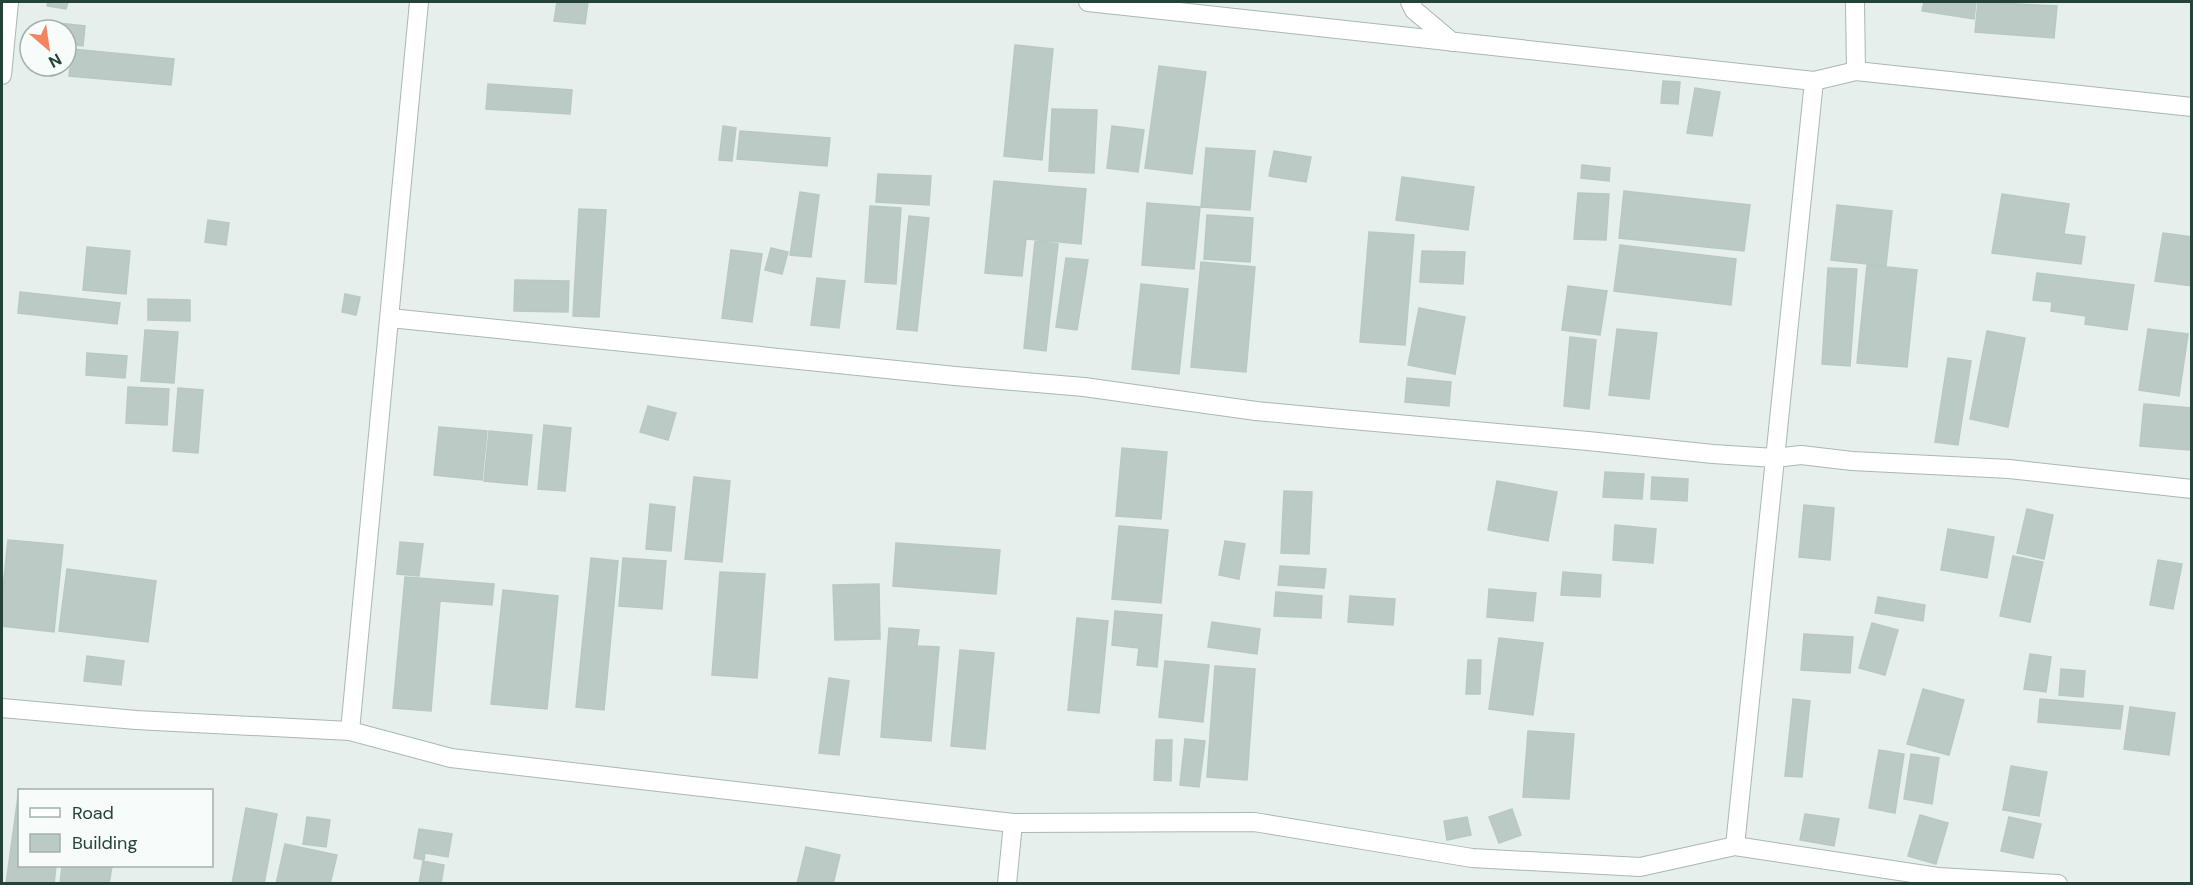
<svg xmlns="http://www.w3.org/2000/svg" width="2193" height="885" font-family="'DM Sans',sans-serif">
<style>
.building{fill:#bbcac4;stroke:#b8c9c2;stroke-width:1.5}
.lines{fill:none;stroke-linecap:round;stroke-linejoin:round}
.minor-casing{stroke:#a8b8b2;stroke-width:20}
.minor{stroke:#fff;stroke-width:18}
</style>
<rect width="100%" height="100%" fill="#e6efeb"/>
<path class="building" d="M 48,2 L 68,2 L 66,9 L 47,6 Z
M 557,2 L 588,2 L 585,24 L 554,21 Z
M 1924,2 L 1976,2 L 1974,19 L 1922,11 Z
M 1978,2 L 2057,6 L 2054,38 L 1975,32 Z
M 49,22 L 85,26 L 83,46 L 66,44 L 66,30 L 48,30 Z
M 1015,45 L 1053,49 L 1042,160 L 1004,156 Z
M 72,49 L 174,59 L 171,85 L 69,76 Z
M 1159,66 L 1206,72 L 1192,174 L 1145,168 Z
M 1663,81 L 1680,82 L 1678,104 L 1661,103 Z
M 488,84 L 572,90 L 570,114 L 486,109 Z
M 1695,88 L 1720,92 L 1712,136 L 1687,133 Z
M 1052,109 L 1097,110 L 1094,173 L 1049,171 Z
M 723,126 L 736,128 L 732,161 L 719,160 Z
M 1112,126 L 1144,130 L 1138,172 L 1107,168 Z
M 740,131 L 830,138 L 827,166 L 737,159 Z
M 1206,148 L 1255,151 L 1250,210 L 1201,207 Z
M 1274,151 L 1311,157 L 1306,182 L 1269,176 Z
M 1582,165 L 1610,168 L 1609,181 L 1581,178 Z
M 878,174 L 931,176 L 929,205 L 876,202 Z
M 1402,177 L 1474,187 L 1468,230 L 1396,220 Z
M 994,181 L 1086,189 L 1081,244 L 1026,239 L 1022,276 L 985,273 Z
M 1624,191 L 1750,205 L 1744,251 L 1619,238 Z
M 800,192 L 819,195 L 811,257 L 790,255 Z
M 1578,193 L 1609,194 L 1606,240 L 1574,239 Z
M 2002,194 L 2069,204 L 2064,234 L 2085,237 L 2081,264 L 1992,253 Z
M 1147,203 L 1200,207 L 1194,269 L 1142,265 Z
M 1837,205 L 1892,211 L 1886,266 L 1831,260 Z
M 870,206 L 901,208 L 896,284 L 865,282 Z
M 579,209 L 606,210 L 599,317 L 573,316 Z
M 1207,215 L 1253,218 L 1250,262 L 1204,259 Z
M 909,216 L 929,218 L 917,331 L 897,329 Z
M 208,220 L 229,223 L 226,245 L 205,242 Z
M 1369,232 L 1414,235 L 1405,345 L 1360,342 Z
M 2163,233 L 2192,237 L 2192,286 L 2155,281 Z
M 1035,241 L 1058,244 L 1046,351 L 1024,348 Z
M 1620,245 L 1736,259 L 1731,305 L 1614,291 Z
M 87,247 L 130,251 L 126,294 L 83,290 Z
M 771,248 L 788,252 L 782,274 L 765,270 Z
M 731,250 L 762,254 L 752,322 L 722,318 Z
M 1422,251 L 1465,252 L 1463,284 L 1420,282 Z
M 1066,258 L 1088,260 L 1077,330 L 1056,327 Z
M 1201,262 L 1255,267 L 1246,372 L 1191,367 Z
M 1867,265 L 1917,270 L 1907,367 L 1857,363 Z
M 1828,268 L 1857,269 L 1850,366 L 1822,364 Z
M 2037,273 L 2134,285 L 2127,330 L 2085,324 L 2086,316 L 2051,311 L 2052,302 L 2033,300 Z
M 817,278 L 845,281 L 839,328 L 811,325 Z
M 515,280 L 569,281 L 568,312 L 514,311 Z
M 1141,284 L 1188,289 L 1179,374 L 1132,369 Z
M 1568,286 L 1607,291 L 1600,335 L 1562,330 Z
M 20,292 L 120,303 L 117,324 L 18,313 Z
M 345,294 L 360,297 L 356,315 L 342,312 Z
M 148,299 L 190,300 L 190,321 L 148,320 Z
M 1419,308 L 1465,317 L 1455,374 L 1408,365 Z
M 1617,329 L 1657,333 L 1649,399 L 1609,395 Z
M 2148,329 L 2188,334 L 2179,396 L 2139,390 Z
M 145,330 L 178,332 L 174,383 L 141,381 Z
M 1987,331 L 2025,338 L 2008,427 L 1970,419 Z
M 1570,337 L 1596,340 L 1589,409 L 1564,406 Z
M 87,353 L 127,356 L 125,378 L 86,375 Z
M 1948,358 L 1971,361 L 1958,445 L 1935,442 Z
M 1407,378 L 1451,382 L 1449,406 L 1405,402 Z
M 128,387 L 169,389 L 167,425 L 126,423 Z
M 178,388 L 203,390 L 198,453 L 173,451 Z
M 2144,404 L 2192,408 L 2190,450 L 2140,446 Z
M 648,406 L 676,413 L 668,440 L 640,432 Z
M 544,425 L 571,428 L 565,491 L 538,489 Z
M 439,427 L 487,431 L 482,480 L 434,475 Z
M 489,431 L 532,435 L 527,485 L 484,481 Z
M 1122,448 L 1167,452 L 1161,519 L 1116,516 Z
M 1605,472 L 1644,474 L 1642,499 L 1603,497 Z
M 694,477 L 730,481 L 722,562 L 685,559 Z
M 1652,477 L 1688,479 L 1687,501 L 1651,499 Z
M 1497,481 L 1557,492 L 1548,541 L 1488,530 Z
M 1284,491 L 1312,492 L 1309,554 L 1281,553 Z
M 650,504 L 675,507 L 671,551 L 646,549 Z
M 1804,505 L 1834,508 L 1830,560 L 1799,557 Z
M 2027,509 L 2053,515 L 2044,559 L 2017,553 Z
M 1615,525 L 1656,529 L 1653,563 L 1613,560 Z
M 1119,526 L 1168,530 L 1161,603 L 1112,599 Z
M 1948,529 L 1994,537 L 1987,578 L 1941,570 Z
M 8,540 L 63,545 L 54,632 L 2,626 L 2,597 Z
M 1225,541 L 1245,544 L 1239,579 L 1219,575 Z
M 400,542 L 423,544 L 419,576 L 397,574 Z
M 896,543 L 1000,550 L 996,594 L 893,586 Z
M 2013,556 L 2043,562 L 2030,622 L 2000,616 Z
M 591,558 L 618,561 L 604,710 L 576,707 Z
M 623,558 L 666,561 L 662,609 L 619,606 Z
M 2158,560 L 2182,564 L 2173,609 L 2150,605 Z
M 1280,566 L 1326,569 L 1324,588 L 1278,585 Z
M 67,569 L 156,581 L 148,642 L 59,631 Z
M 720,572 L 765,574 L 757,678 L 712,675 Z
M 1563,572 L 1601,575 L 1600,597 L 1561,595 Z
M 405,577 L 494,584 L 492,605 L 440,601 L 431,711 L 393,708 Z
M 879,584 L 880,639 L 835,640 L 833,585 Z
M 1489,589 L 1536,593 L 1533,621 L 1487,617 Z
M 503,590 L 558,596 L 547,709 L 491,704 Z
M 1276,592 L 1322,596 L 1321,618 L 1274,616 Z
M 1350,596 L 1395,599 L 1393,625 L 1348,622 Z
M 1878,597 L 1925,605 L 1923,621 L 1875,613 Z
M 1115,611 L 1162,615 L 1157,667 L 1137,665 L 1139,648 L 1112,645 Z
M 1077,618 L 1108,621 L 1099,713 L 1068,710 Z
M 1212,622 L 1260,629 L 1257,654 L 1208,647 Z
M 1872,623 L 1898,630 L 1885,675 L 1859,668 Z
M 889,628 L 919,630 L 917,646 L 939,647 L 931,741 L 881,737 Z
M 1804,634 L 1853,637 L 1850,673 L 1801,670 Z
M 1499,638 L 1543,643 L 1533,715 L 1489,709 Z
M 960,650 L 994,653 L 985,749 L 951,746 Z
M 2030,654 L 2051,657 L 2046,692 L 2024,689 Z
M 87,656 L 124,661 L 121,685 L 84,681 Z
M 1468,660 L 1481,660 L 1480,694 L 1466,694 Z
M 1165,661 L 1209,665 L 1203,722 L 1159,717 Z
M 1215,666 L 1255,669 L 1247,780 L 1207,777 Z
M 2061,669 L 2085,671 L 2083,697 L 2059,695 Z
M 829,678 L 849,681 L 839,755 L 819,753 Z
M 1923,689 L 1964,700 L 1949,755 L 1907,744 Z
M 1793,699 L 1810,701 L 1802,777 L 1785,776 Z
M 2040,699 L 2123,706 L 2120,729 L 2038,722 Z
M 2130,707 L 2175,713 L 2169,755 L 2124,749 Z
M 1528,731 L 1574,734 L 1569,799 L 1523,797 Z
M 1185,739 L 1205,741 L 1199,787 L 1180,785 Z
M 1156,740 L 1172,740 L 1171,781 L 1154,780 Z
M 1879,750 L 1904,754 L 1895,813 L 1869,808 Z
M 1911,754 L 1939,758 L 1932,804 L 1904,799 Z
M 2011,766 L 2047,772 L 2039,816 L 2003,810 Z
M 19,789 L 34,790 L 20,790 L 20,866 L 56,866 L 54,884 L 6,884 Z
M 246,808 L 277,814 L 264,884 L 232,884 Z
M 1512,809 L 1521,835 L 1499,843 L 1489,817 Z
M 1805,814 L 1839,819 L 1834,846 L 1800,840 Z
M 1920,815 L 1948,823 L 1936,864 L 1908,856 Z
M 307,817 L 330,820 L 326,847 L 303,844 Z
M 1467,817 L 1471,835 L 1447,840 L 1444,821 Z
M 2009,817 L 2041,824 L 2033,858 L 2001,851 Z
M 419,829 L 452,834 L 448,857 L 425,853 L 424,860 L 414,858 Z
M 285,844 L 337,855 L 330,884 L 276,884 Z
M 806,847 L 840,855 L 833,884 L 797,884 Z
M 423,861 L 444,865 L 441,884 L 419,884 Z
M 62,866 L 112,866 L 109,884 L 60,884 Z"/>
<g class="lines">
<defs>
<path id="minor" d="M 1088,2 L 1814,81
M 1410,2 L 1414,10 L 1452,42
M 1856,71 L 2192,107
M 2,75 L 9,2
M 390,318 L 955,376 L 1084,387 L 1256,411 L 1341,419 L 1588,441 L 1713,454 L 1775,458 L 1801,455 L 1852,461 L 2009,469 L 2192,489
M 2,708 L 136,720 L 350,731 L 451,758 L 1013,823 L 1254,822 L 1472,858 L 1640,867 L 1735,846 L 1938,877 L 2058,884
M 350,731 L 419,2
M 1735,846 L 1814,81 L 1856,71 L 1855,2
M 1007,884 L 1013,823"/>
</defs>
<use href="#minor" class="minor-casing"/>
<use href="#minor" class="minor"/>
</g>
<rect width="2193" height="885" fill="none" stroke="#24423a" stroke-width="6"/>
<rect x="18" y="789" width="195" height="78" fill="#f7fbf9" stroke="#a3b1ad" stroke-width="1.5"/>
<rect x="30" y="808" width="30" height="9" fill="#ffffff" stroke="#a3b1ad" stroke-width="1.5"/>
<text x="72" y="819" font-size="18" fill="#24423a">Road</text>
<rect x="30" y="834" width="30" height="18" fill="#bbcac4" stroke="#a3b1ad" stroke-width="1.5"/>
<text x="72" y="849" font-size="18" fill="#24423a">Building</text>
<g transform="translate(48 48) rotate(151)"><circle r="28" fill="#f7fbf9" stroke="#a3b1ad" stroke-width="1.5"/>
<path d="M0-4.5L10 22L0 15L-10 22Z" fill="#f4845f"/>
<text y="-9" font-size="16" font-weight="bold" text-anchor="middle" fill="#24423a">N</text>
</g>
</svg>
